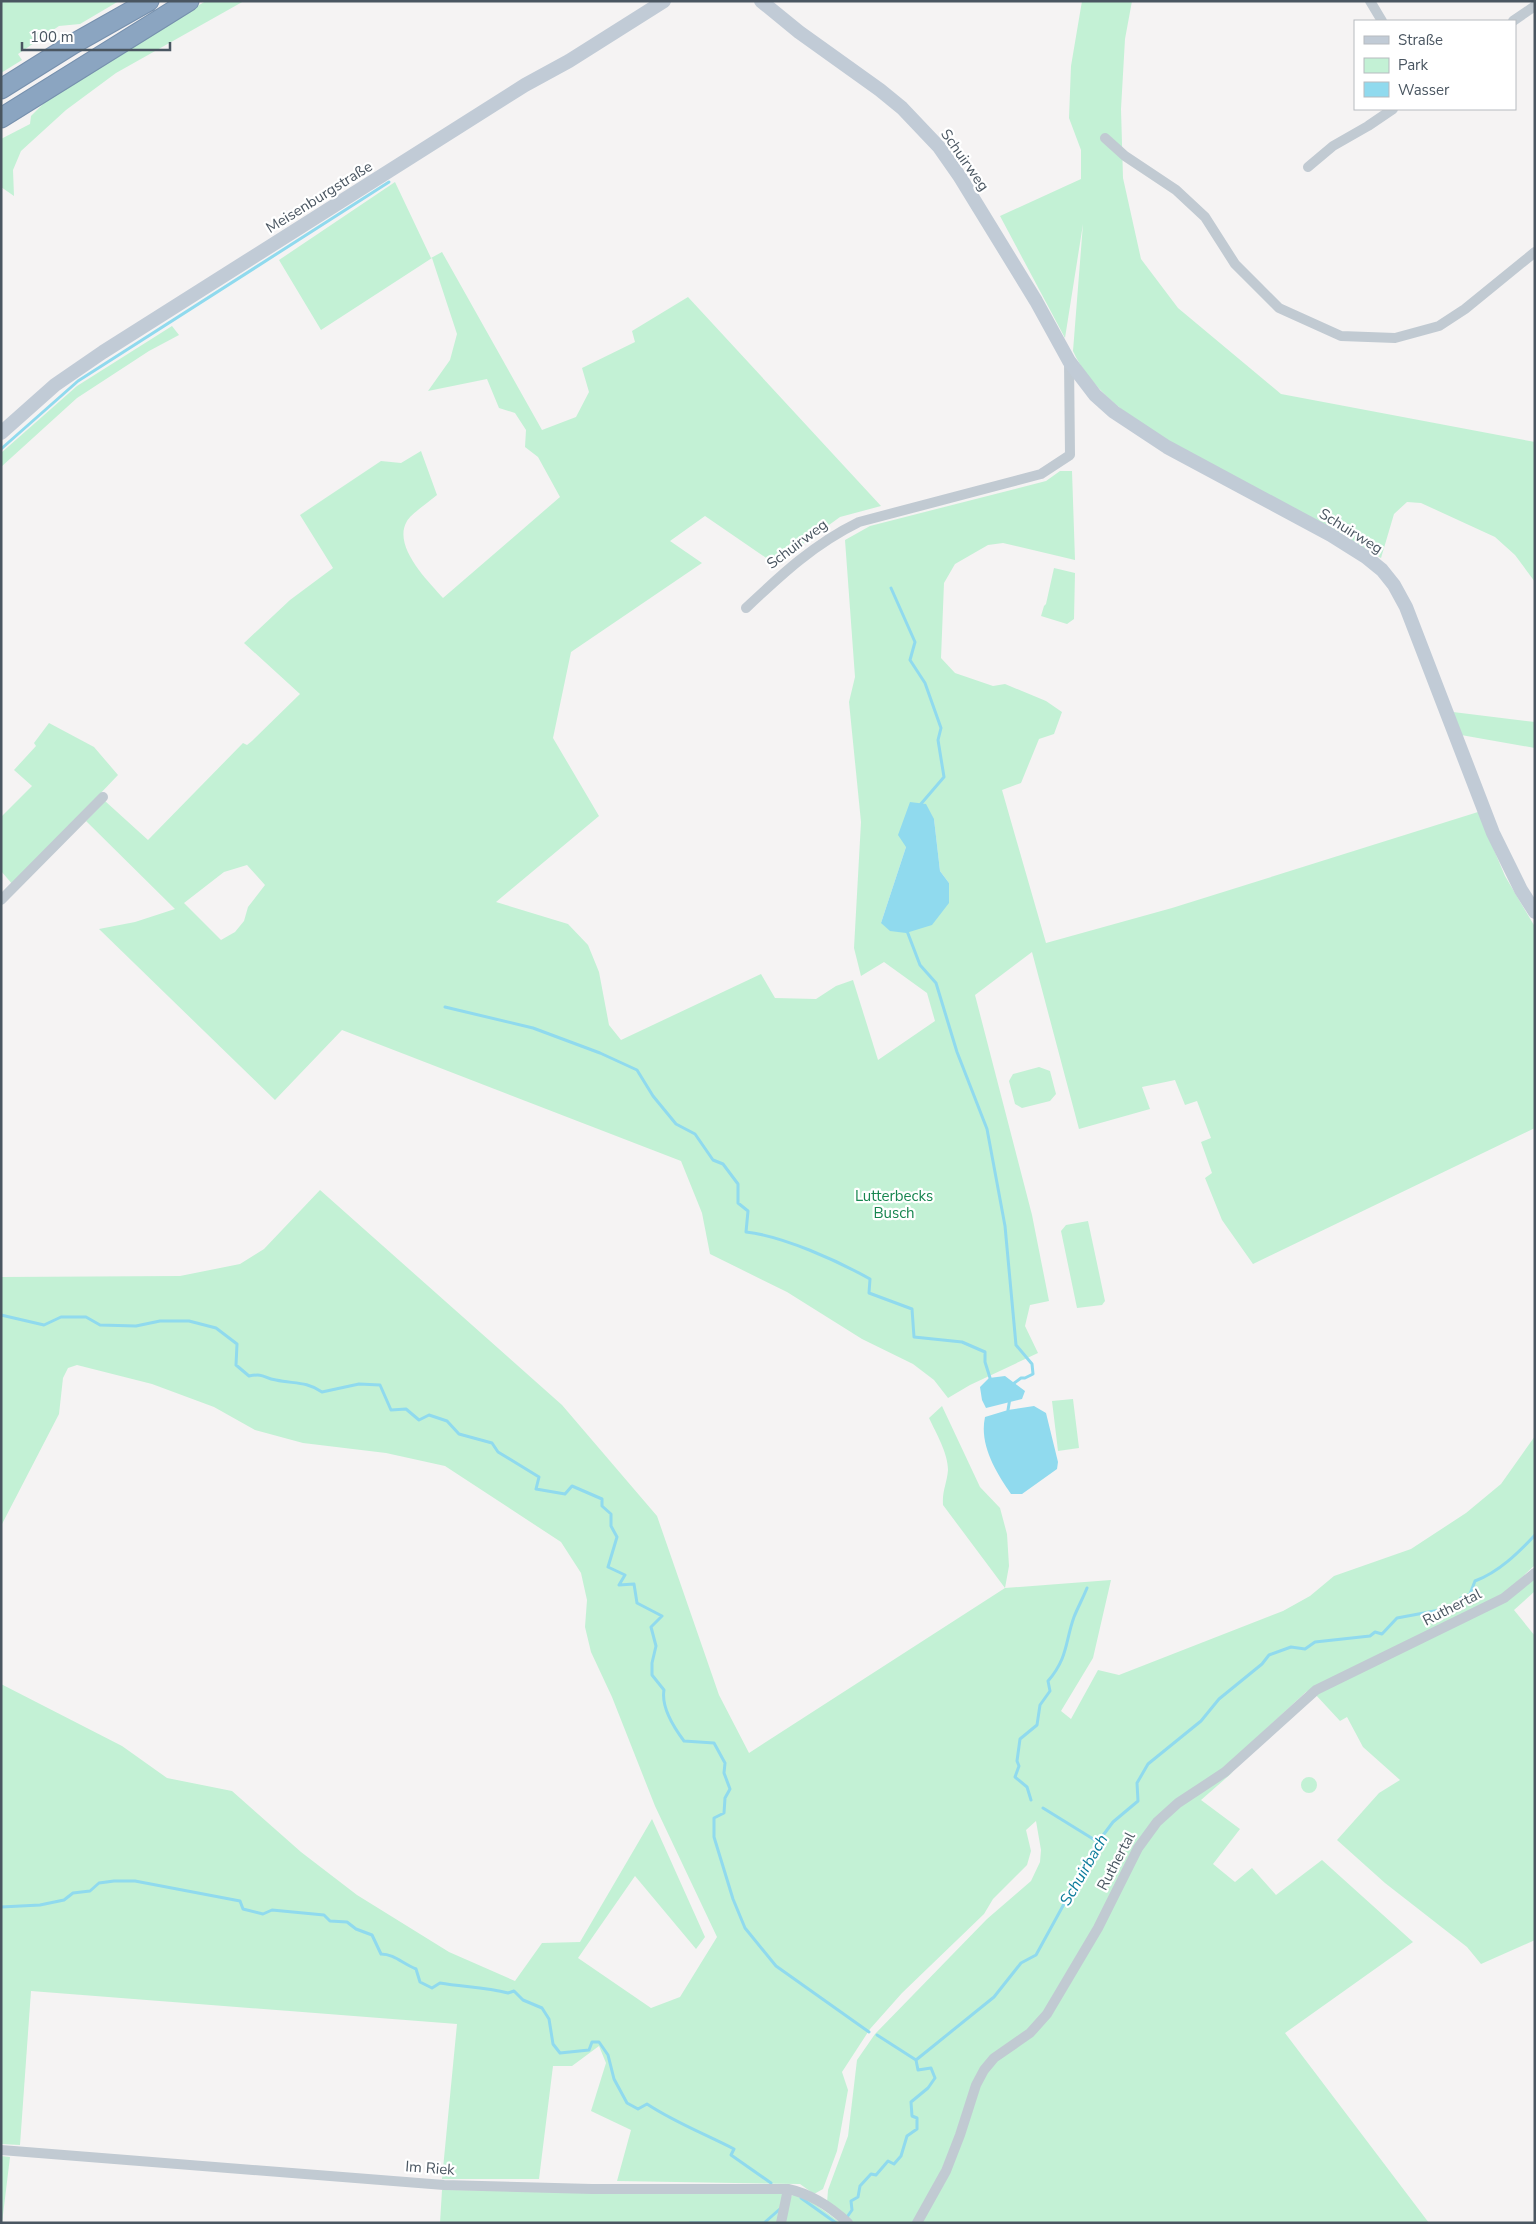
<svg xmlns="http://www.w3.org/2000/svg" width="1536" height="2224" font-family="'Nunito Sans',sans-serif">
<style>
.green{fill:#c3f1d5;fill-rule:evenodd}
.water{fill:#90daee}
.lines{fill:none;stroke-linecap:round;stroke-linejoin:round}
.stream{stroke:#90daee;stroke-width:3}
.motorway-casing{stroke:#7690ad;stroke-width:21}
.minor{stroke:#c1cad2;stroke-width:10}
.secondary{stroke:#c1cbd6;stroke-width:14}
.motorway{stroke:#8ba5c1;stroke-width:19}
.labels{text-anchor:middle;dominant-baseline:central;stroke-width:4.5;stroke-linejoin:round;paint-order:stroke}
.street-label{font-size:15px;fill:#4a5661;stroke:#fff}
.park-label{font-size:15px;fill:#17864f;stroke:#fff}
.water-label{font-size:16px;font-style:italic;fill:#0c7c9b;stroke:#fff}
</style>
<rect width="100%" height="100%" fill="#f5f3f3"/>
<path class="green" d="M 1,1 L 119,1 L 80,24 L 59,26 L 18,54 L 22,60 L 1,73 Z
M 206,1 L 244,1 L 116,73 L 66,110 L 21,151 L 13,170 L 14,196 L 1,187 L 1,139 L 30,124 L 31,116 L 48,99 L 151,33 Z
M 1082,1 L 1132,1 L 1125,39 L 1121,109 L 1123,178 L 1141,259 L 1178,308 L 1281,394 L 1535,442 L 1535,582 L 1515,555 L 1495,537 L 1421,503 L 1407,502 L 1394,514 L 1381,558 C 1339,534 1297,511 1255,488 C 1195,455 1102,415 1073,351 L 1083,224 L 1065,338 L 1000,216 L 1081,179 L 1081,150 L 1069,118 L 1071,66 Z
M 395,182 L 431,258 L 442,252 L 542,430 L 576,417 L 589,392 L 582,368 L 635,342 L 632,331 L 688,297 L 881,506 L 840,517 L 775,564 L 705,516 L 670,541 L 702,563 L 571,652 L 553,738 L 599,816 L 496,902 L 568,924 L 588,945 L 599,972 L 609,1025 L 621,1040 L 761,974 L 775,998 L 816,999 L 836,986 L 853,980 L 878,1060 L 935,1021 L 927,993 L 884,962 L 861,976 L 854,948 L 861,822 L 849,702 L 855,677 L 845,540 L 870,526 L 1046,481 L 1060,471 L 1072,471 L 1075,560 L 1003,543 L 988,545 L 955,564 L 944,583 L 941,658 L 955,673 L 993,686 L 1005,684 L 1046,701 L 1062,712 L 1054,734 L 1039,739 L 1021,783 L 1002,790 L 1046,943 L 1172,908 L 1478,812 L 1505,876 L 1535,927 L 1535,1128 L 1253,1264 L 1222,1220 L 1205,1178 L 1212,1173 L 1201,1142 L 1211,1138 L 1197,1101 L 1185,1105 L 1175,1080 L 1142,1087 L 1150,1109 L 1079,1129 L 1032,952 L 975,995 L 1032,1215 L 1049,1301 L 1030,1305 L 1025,1326 L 1038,1353 L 970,1385 L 948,1398 L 934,1380 L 913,1364 L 862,1339 L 787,1292 L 710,1254 L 702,1213 L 681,1161 L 342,1030 L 275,1100 L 99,929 L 135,922 L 175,909 L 86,821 L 105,801 L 148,840 L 243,743 L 247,745 L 252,741 L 300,694 L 244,643 L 290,600 L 333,568 L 300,515 L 381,461 L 401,463 L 421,451 L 437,495 C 429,502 412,513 407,521 C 392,546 428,581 443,598 L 560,497 L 538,457 L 525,447 L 526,430 L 515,413 L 499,408 L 487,379 L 428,391 L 450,360 L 457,334 L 432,258 L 321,330 L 279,260 ZM 934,819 L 940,871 L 949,883 L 881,923 L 906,847 ZM 247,865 L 265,885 L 248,907 L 244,921 L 235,932 L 221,940 L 184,903 L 224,872 Z
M 172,326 L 179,335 L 149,351 L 77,398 L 1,467 L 1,453 L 77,386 Z
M 1054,568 L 1075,573 L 1074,619 L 1067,624 L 1041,616 L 1044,606 L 1046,604 Z
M 1453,712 L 1535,722 L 1535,748 L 1461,735 Z
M 49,723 L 94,747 L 118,775 L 13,885 L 1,871 L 1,817 L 32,786 L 14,770 L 36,746 L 34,743 Z
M 1039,1067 L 1050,1071 L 1056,1094 L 1050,1101 L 1022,1108 L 1015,1104 L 1009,1081 L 1013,1074 Z
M 320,1190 L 562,1405 L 657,1516 L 719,1695 L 749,1753 L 1005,1588 L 943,1505 C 942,1491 947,1483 948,1470 C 948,1453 936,1433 929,1418 L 942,1406 L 980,1487 L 1000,1508 L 1007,1534 L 1009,1566 L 1005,1588 L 1111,1580 L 1093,1658 L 1061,1711 L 1071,1719 L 1098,1670 L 1119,1675 L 1283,1611 L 1310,1596 L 1334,1576 L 1411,1549 L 1466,1513 L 1501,1484 L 1535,1436 L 1535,1565 L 1502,1596 L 1306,1692 L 1224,1768 L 1164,1810 L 1141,1850 L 1165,1819 L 1184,1803 L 1233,1772 L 1201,1800 L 1240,1829 L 1213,1864 L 1235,1882 L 1252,1868 L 1276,1895 L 1322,1860 L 1413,1942 L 1285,2033 L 1429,2223 L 920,2223 L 952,2146 L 931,2193 L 913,2223 L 852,2223 L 827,2203 L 828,2190 L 848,2136 L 857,2060 L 875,2034 L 987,1919 L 1031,1881 L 1040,1862 L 1041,1850 L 1036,1821 L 1026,1830 L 1031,1851 L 1027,1865 L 993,1899 L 984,1914 L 902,1993 L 870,2029 L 842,2072 L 848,2090 L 837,2151 L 823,2189 L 814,2194 L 800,2184 L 617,2181 L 631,2130 L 591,2111 L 606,2063 L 599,2046 L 572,2066 L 553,2066 L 539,2179 L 442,2179 L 457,2024 L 31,1991 L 20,2145 L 1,2144 L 1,1684 L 122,1746 L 167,1778 L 232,1791 L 301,1852 L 357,1895 L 449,1952 L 515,1981 L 542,1943 L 580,1942 L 652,1819 L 705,1937 L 696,1949 L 635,1876 L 578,1958 L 651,2008 L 680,1997 L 717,1937 L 655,1806 L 612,1697 L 591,1652 L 585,1627 L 587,1600 L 581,1573 L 561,1542 L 445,1466 L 386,1453 L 303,1443 L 255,1430 L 214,1407 L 152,1384 L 77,1365 L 68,1368 L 63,1378 L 59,1414 L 1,1526 L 1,1277 L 180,1276 L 240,1264 L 264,1249 Z
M 1088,1221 L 1105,1301 L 1102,1305 L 1077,1308 L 1061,1231 L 1066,1225 Z
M 1073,1399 L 1079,1448 L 1058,1451 L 1052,1401 Z
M 1535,1578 L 1535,1591 L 1514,1610 L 1535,1636 L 1535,1940 L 1481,1964 L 1467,1947 L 1385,1883 L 1337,1840 L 1379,1793 L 1400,1780 L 1363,1747 L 1347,1717 L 1340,1721 L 1315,1694 Z
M1301 1785a8 8 0 1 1 16 0a8 8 0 1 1-16 0Z
M 1,2156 L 10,2157 L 2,2223 L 1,2223 Z
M 442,2190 L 778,2192 L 784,2195 L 783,2204 L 794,2194 L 808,2199 L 841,2223 L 440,2223 Z"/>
<path class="water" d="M 910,802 L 926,804 L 934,819 L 940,871 L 949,883 L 949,903 L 932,925 L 906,933 L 890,931 L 881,923 L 906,847 L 898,835 Z
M 1005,1376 L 1025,1391 L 1022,1399 L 986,1408 L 982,1400 L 980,1387 L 989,1378 Z
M 1034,1406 L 1046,1413 L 1058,1462 L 1057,1469 L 1022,1494 L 1011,1494 C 996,1472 979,1445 985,1417 L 1008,1410 Z"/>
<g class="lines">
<path class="stream" d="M 1,449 L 78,381 L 389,182
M 891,588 L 915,642 L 910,660 L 925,683 L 941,728 L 938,740 L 944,777 L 920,805
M 907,931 L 920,965 L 936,983 L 957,1052 L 987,1129 L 1005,1226 L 1016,1345 L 1032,1364 L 1033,1374 L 1025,1378 L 1021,1378 L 1013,1384
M 445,1007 L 533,1028 L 600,1053 L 637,1070 L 653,1096 L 676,1124 L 695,1134 L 713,1160 L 723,1164 L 738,1184 L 738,1203 L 748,1211 L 746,1232 C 783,1236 838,1261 870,1279 L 869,1293 L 912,1309 L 914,1337 L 962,1342 L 985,1352 L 985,1362 L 991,1381
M 1,1315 L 44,1325 L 61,1317 L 86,1317 L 100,1325 L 136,1326 L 160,1321 L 189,1321 L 216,1328 L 237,1344 L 236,1365 L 249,1376 C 265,1373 263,1378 276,1380 C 294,1384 306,1381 322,1392 L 359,1384 L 380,1385 L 391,1410 L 406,1409 L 419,1420 L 429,1415 L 447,1421 L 459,1434 L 492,1443 L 498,1452 L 539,1477 L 536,1489 L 565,1494 L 572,1486 L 602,1499 L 602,1506 L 611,1514 L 611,1526 L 617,1537 L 608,1567 L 625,1575 L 619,1585 L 634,1584 L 637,1603 L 662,1616 L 651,1627 L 656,1646 L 652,1663 L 652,1675 L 664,1690 C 661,1707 675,1729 684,1741 L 714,1743 L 725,1763 L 724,1773 L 730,1789 L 725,1798 L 724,1813 L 714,1818 L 714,1837 L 733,1899 L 745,1928 L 776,1966 L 869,2032
M 1008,1410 L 1010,1398
M 1031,1800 L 1027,1787 L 1015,1777 L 1019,1766 L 1017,1761 L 1020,1739 L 1037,1725 L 1040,1705 L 1050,1691 L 1048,1681 C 1068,1658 1065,1642 1074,1617 C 1078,1607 1083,1598 1087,1588
M 1043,1808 L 1098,1842
M 1,1907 L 40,1905 L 64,1900 L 73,1893 L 90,1891 L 99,1883 L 114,1881 L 135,1881 L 240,1901 L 243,1909 L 263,1914 L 272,1910 L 324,1915 L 330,1921 L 347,1922 L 356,1929 L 372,1935 L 381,1954 C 394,1954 403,1964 416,1969 L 420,1982 L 432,1988 L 440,1983 C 463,1987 485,1987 508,1993 L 514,1991 L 523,2000 L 542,2008 L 549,2019 L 553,2044 L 560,2053 L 589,2050 L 592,2042 L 599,2042 L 608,2055 L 614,2079 L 627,2103 L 638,2109 L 647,2104 C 674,2122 705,2134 734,2149 L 731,2155 L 771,2183
M 877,2035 L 916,2060
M 801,2198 L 836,2223
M 847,2217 L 852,2210 L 851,2201 L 858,2197 L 860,2186 L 871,2174 L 876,2175 L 888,2161 L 894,2164 L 901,2156 L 907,2136 L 917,2129 L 917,2118 L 912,2116 L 911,2102 L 928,2088 L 935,2078 L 931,2068 L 918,2070 L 916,2060 L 994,1997 L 1021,1963 L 1036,1955 L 1098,1842 L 1113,1822 L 1138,1801 L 1137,1783 L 1148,1764 L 1201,1721 L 1219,1699 L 1262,1664 L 1269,1655 L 1291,1647 L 1305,1649 L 1315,1642 L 1370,1636 L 1375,1632 L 1382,1634 L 1397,1618 L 1456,1607 L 1461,1598 L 1470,1594 L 1475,1581 C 1499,1572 1518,1553 1535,1535
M 690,2223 L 764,2223 L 781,2208"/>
<defs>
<path id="motorway" d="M 1,89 L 73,44 L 149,1
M 1,118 L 189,1"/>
</defs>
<use href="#motorway" class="motorway-casing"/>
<path class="minor" d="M 1370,1 L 1382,21
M 1513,21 L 1535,6
M 1105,138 L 1125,156 L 1176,190 L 1205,217 L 1235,264 L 1279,308 L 1341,336 L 1395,338 L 1439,326 L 1465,309 L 1535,252
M 1308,167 L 1333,146 L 1368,126 L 1393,109
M 746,608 C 782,574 814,544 859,522 L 1041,474 L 1070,455 L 1069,361
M 1,900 L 103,797
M 1,2150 L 444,2185 L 592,2189 L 788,2189 C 811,2194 831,2207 848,2223
M 781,2223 L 788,2189
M 917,2223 L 946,2171 L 960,2135 L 976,2085 L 984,2070 L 994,2058 L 1030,2033 L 1047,2014 L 1098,1928 L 1138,1848 L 1157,1822 L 1178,1803 L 1225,1772 L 1316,1690 L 1504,1598 L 1535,1573"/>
<path class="secondary" d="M 761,1 L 799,32 L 880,90 L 902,108 L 939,147 L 960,177 L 1036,301 L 1069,361 L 1095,395 L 1114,412 L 1167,447 L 1331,535 L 1366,557 L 1382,570 L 1394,585 L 1406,607 L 1493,833 L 1521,890 L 1535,912
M 1,433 L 55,385 L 103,352 L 525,85 L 569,61 L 664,1"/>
<use href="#motorway" class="motorway"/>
</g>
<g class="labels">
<g class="street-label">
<text transform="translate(965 160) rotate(55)">Schuirweg</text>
<text transform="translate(319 197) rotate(-32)">Meisenburgstraße</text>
<text transform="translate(1351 531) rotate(32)">Schuirweg</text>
<text transform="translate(797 544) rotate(-37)">Schuirweg</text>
<text transform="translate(1452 1607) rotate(-27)">Ruthertal</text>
<text transform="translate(1116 1861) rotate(-62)">Ruthertal</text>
<text transform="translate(430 2168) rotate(4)">Im Riek</text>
</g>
<g class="park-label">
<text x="894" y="1196">Lutterbecks<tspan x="894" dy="17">Busch</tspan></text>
</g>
<g class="water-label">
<text transform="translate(1084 1870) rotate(-60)">Schuirbach</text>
</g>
</g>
<rect width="1536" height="2224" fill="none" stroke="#4a5661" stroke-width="5"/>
<rect x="1354" y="20" width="162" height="90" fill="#ffffff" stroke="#b7bbc0"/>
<rect x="1364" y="36" width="25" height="8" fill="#c1cbd6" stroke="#b7bbc0"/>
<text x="1398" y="45" font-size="15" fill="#4a5661">Straße</text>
<rect x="1364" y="58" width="25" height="15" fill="#c3f1d5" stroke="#b7bbc0"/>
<text x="1398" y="70" font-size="15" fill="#4a5661">Park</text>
<rect x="1364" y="82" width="25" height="15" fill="#90daee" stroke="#b7bbc0"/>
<text x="1398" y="95" font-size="15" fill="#4a5661">Wasser</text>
<path d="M22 42v8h148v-8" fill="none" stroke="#4a5661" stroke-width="2.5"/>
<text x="30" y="42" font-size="15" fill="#4a5661" stroke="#ffffff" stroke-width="4" paint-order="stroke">100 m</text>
</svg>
